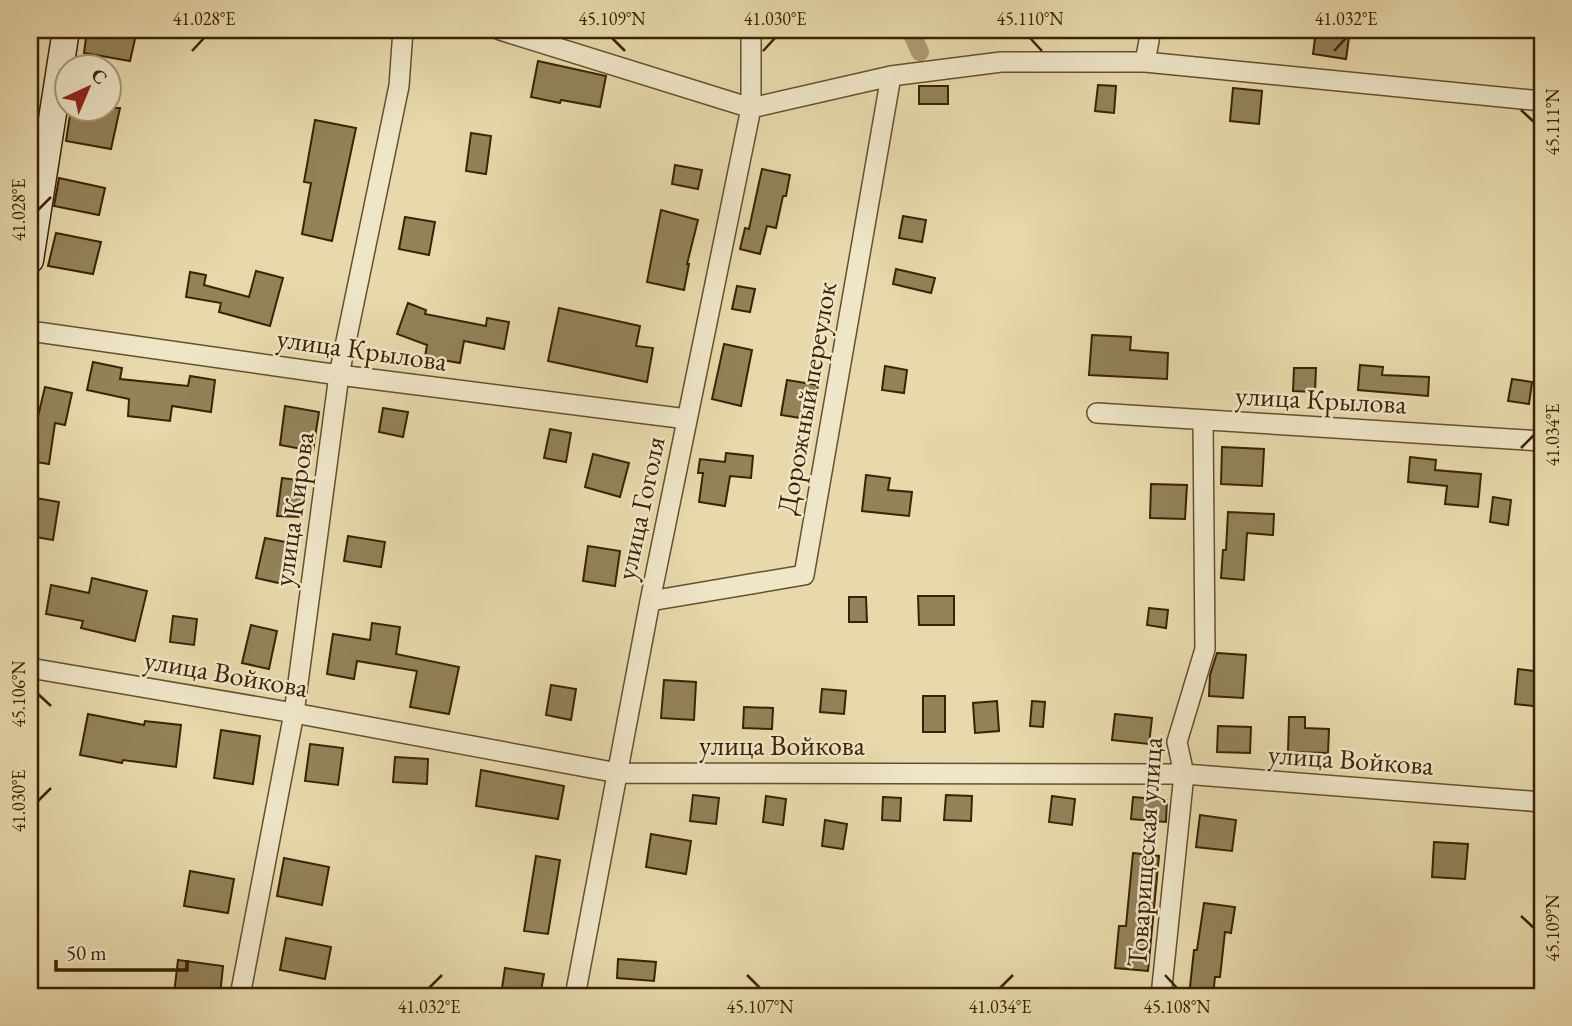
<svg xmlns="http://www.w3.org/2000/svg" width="1572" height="1026" font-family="'EB Garamond',serif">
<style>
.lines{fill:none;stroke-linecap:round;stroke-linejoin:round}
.canal{stroke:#ac9b72;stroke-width:18}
.building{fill:#93825a;stroke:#392303;stroke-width:2}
.street-casing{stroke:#64502d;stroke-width:22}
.secondary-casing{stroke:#392303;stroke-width:29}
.street{stroke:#efe6c8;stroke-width:19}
.secondary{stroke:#efe6c8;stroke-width:26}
.ticks{fill:none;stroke:#392303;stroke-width:2.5}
.labels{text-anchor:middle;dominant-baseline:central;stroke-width:5;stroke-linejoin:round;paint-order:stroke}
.street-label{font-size:28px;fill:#392303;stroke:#efe6c8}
.neatline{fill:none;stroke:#392303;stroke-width:2.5}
.ticks-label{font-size:18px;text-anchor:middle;fill:#392303}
</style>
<rect width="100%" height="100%" fill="#e7d9ab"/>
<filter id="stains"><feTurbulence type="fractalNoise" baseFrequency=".00286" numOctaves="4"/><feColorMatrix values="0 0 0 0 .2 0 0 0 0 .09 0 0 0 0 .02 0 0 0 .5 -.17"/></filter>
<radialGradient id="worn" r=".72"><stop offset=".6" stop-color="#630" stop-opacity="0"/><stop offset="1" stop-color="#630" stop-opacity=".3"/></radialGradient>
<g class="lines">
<path class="canal" d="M 910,30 L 920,52"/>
</g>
<path class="building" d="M 87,30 L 137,30 L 130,61 L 84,53 Z
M 1316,30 L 1350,30 L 1346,59 L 1313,54 Z
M 538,61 L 606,76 L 600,107 L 561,100 L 560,103 L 531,97 Z
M 1098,85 L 1116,86 L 1114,113 L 1095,111 Z
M 919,86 L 948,86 L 948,104 L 919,104 Z
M 1233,88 L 1262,91 L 1259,124 L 1230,121 Z
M 71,108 L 120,108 L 111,149 L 66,141 Z
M 315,120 L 356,128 L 332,241 L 302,234 L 311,183 L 304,182 Z
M 471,133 L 491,136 L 486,174 L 466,171 Z
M 675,165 L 702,170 L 698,189 L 672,184 Z
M 762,169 L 790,175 L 786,196 L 783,196 L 776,228 L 767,226 L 760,254 L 740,249 L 745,228 L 749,229 Z
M 59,178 L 105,188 L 99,215 L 54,206 Z
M 661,210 L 698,220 L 687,264 L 689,264 L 684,290 L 647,282 Z
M 903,216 L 926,220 L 922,242 L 899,238 Z
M 405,217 L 435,222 L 429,255 L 399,249 Z
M 56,233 L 101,242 L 93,274 L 48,266 Z
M 896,269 L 935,278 L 931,293 L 893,284 Z
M 256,271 L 283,278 L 270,326 L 219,312 L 221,303 L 186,297 L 190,272 L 206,275 L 204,285 L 249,297 Z
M 737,286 L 755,289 L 750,312 L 732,309 Z
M 408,303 L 426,310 L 425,314 L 486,326 L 487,318 L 509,322 L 504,349 L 464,341 L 460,363 L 425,357 L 427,345 L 397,334 Z
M 559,308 L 640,326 L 636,346 L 653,348 L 647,382 L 548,361 Z
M 1092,335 L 1131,337 L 1130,350 L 1168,353 L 1167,379 L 1089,375 Z
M 724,344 L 752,350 L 741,406 L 712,399 Z
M 93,362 L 122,368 L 120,379 L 188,386 L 190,376 L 215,380 L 211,412 L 172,406 L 170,421 L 128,416 L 129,399 L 87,390 Z
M 1360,365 L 1383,367 L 1382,375 L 1429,377 L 1428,396 L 1358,390 Z
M 885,366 L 907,370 L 904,393 L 882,390 Z
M 1294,368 L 1316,368 L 1315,392 L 1293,391 Z
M 1512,379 L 1532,382 L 1529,404 L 1508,401 Z
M 787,380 L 818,385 L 813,420 L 781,415 Z
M 45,387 L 72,393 L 65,425 L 55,423 L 49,464 L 30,461 L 30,432 L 34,433 Z
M 285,406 L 319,412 L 313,451 L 280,445 Z
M 383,408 L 408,412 L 403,437 L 379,432 Z
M 550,429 L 571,433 L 566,462 L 544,458 Z
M 1222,447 L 1264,449 L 1262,486 L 1221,484 Z
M 726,453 L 753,456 L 751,478 L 730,476 L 725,506 L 699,502 L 703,473 L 698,473 L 700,459 L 725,462 Z
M 593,454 L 629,463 L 620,497 L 585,487 Z
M 1410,457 L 1436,460 L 1435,470 L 1481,474 L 1478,507 L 1445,504 L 1447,486 L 1408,482 Z
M 866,475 L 890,478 L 888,490 L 912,492 L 909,516 L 862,511 Z
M 282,478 L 306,481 L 302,517 L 277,516 Z
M 1151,484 L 1187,485 L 1185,519 L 1150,518 Z
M 30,497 L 59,502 L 53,540 L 30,536 Z
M 1493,497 L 1511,500 L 1508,525 L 1490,522 Z
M 1228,512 L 1274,514 L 1273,535 L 1247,533 L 1244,580 L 1221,578 L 1223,550 L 1226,550 Z
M 348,536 L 385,542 L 381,567 L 344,561 Z
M 265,538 L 291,543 L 283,584 L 256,578 Z
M 588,546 L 620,551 L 615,586 L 583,581 Z
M 92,578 L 147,591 L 135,641 L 81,628 L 83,621 L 46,614 L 51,585 L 89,593 Z
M 918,596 L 954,596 L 954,625 L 919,625 Z
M 849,597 L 866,597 L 867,622 L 849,622 Z
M 1149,608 L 1168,610 L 1166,628 L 1147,625 Z
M 173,616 L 197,619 L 194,645 L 170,642 Z
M 372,623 L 400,627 L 396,654 L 459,667 L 449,714 L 410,707 L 417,671 L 357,661 L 354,679 L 327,674 L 333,634 L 370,640 Z
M 251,625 L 277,631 L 269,669 L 242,663 Z
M 1217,653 L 1246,655 L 1243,698 L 1209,696 L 1210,675 Z
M 1518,669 L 1542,672 L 1542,707 L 1515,704 Z
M 664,680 L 696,682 L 694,720 L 661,718 Z
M 551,685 L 576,689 L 571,720 L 546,715 Z
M 822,689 L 846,691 L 844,714 L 820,712 Z
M 923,696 L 945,696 L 945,732 L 923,732 Z
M 997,701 L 999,731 L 975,733 L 973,703 Z
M 1032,701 L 1045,702 L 1043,727 L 1030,726 Z
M 744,707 L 773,708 L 772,729 L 743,728 Z
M 88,714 L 144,725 L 145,721 L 181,725 L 176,767 L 123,760 L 122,763 L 80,755 Z
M 1115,714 L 1152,718 L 1149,744 L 1112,740 Z
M 1289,717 L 1305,717 L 1305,728 L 1329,729 L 1328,753 L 1288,752 Z
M 1218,726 L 1251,727 L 1250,753 L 1217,752 Z
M 221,730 L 260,736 L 253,784 L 214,778 Z
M 310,744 L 343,748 L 338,785 L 305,781 Z
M 395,757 L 428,759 L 427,784 L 393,782 Z
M 481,770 L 564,786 L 558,819 L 476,806 Z
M 693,795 L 719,798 L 716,824 L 690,821 Z
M 946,795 L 972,796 L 971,821 L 944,820 Z
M 766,796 L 786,799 L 783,825 L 763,822 Z
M 1052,796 L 1075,799 L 1072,825 L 1049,822 Z
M 883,797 L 901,798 L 900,821 L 882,820 Z
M 1133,797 L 1167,800 L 1166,822 L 1131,819 Z
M 1200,815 L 1236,820 L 1232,851 L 1196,847 Z
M 825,820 L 847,824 L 843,849 L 822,846 Z
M 651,834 L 691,841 L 686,874 L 646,867 Z
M 1434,842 L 1468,844 L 1465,879 L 1432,877 Z
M 1133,853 L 1159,856 L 1148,971 L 1115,968 L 1119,926 L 1126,926 Z
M 536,856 L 560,860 L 548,934 L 524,931 Z
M 284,858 L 329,867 L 322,905 L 277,896 Z
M 190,871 L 234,879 L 228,913 L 184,906 Z
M 1204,903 L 1235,907 L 1231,933 L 1225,932 L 1220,977 L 1215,977 L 1213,996 L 1189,996 L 1194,950 L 1197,950 Z
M 286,938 L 331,947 L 325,979 L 280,970 Z
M 618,959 L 656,962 L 654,981 L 617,978 Z
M 178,960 L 223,966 L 220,996 L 174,994 Z
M 505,968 L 544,974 L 540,996 L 501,995 Z"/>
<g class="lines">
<defs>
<path id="street" d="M 500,30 L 751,108 L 891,76 L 1001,62 L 1145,62 L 1542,101
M 1145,62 L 1151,30
M 30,331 L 339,375 L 687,419
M 1097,413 L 1542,441
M 650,601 L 804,575 L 891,76
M 30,668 L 294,713 L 618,773 L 1184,774 L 1542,802
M 240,996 L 294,713 L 339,375 L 399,86 L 403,30
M 575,996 L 650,601 L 751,108 L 751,30
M 1161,996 L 1184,774 L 1177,742 L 1205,649 L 1203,420"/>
<path id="secondary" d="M 30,260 L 66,30"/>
</defs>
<use href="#street" class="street-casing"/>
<use href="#secondary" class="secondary-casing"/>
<use href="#street" class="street"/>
<use href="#secondary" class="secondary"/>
</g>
<path class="ticks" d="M 612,38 L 625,51M 1030,38 L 1042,51M 192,51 L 204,38M 763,51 L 775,38M 1334,51 L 1346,38M 1521,110 L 1534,122M 38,210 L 51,197M 1521,448 L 1534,435M 38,694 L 51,706M 38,801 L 51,788M 1521,916 L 1534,928M 747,975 L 760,988M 1165,975 L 1177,988M 429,988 L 442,975M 1000,988 L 1013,975"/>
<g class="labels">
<g class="street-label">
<text transform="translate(362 349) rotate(8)">улица Крылова</text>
<text transform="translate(806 398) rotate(-80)">Дорожный переулок</text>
<text transform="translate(1321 399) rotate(3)">улица Крылова</text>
<text transform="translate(640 508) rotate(-78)">улица Гоголя</text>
<text transform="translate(293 509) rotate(-82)">улица Кирова</text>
<text transform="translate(226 673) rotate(10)">улица Войкова</text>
<text x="782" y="745">улица Войкова</text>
<text transform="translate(1351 759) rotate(4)">улица Войкова</text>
<text transform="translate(1144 852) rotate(-86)">Товарищеская улица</text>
</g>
</g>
<rect width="1572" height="1026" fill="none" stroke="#e7d9ab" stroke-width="77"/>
<g transform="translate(88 88) rotate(44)"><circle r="33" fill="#efe6c8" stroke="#a69879" stroke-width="2"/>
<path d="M0-5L12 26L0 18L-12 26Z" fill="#8f2418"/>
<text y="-10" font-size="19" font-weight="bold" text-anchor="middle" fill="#392303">С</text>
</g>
<path d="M56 960v10h131v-10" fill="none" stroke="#392303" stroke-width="3.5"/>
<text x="66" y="960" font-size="21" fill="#392303" stroke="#efe6c8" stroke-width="5" paint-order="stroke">50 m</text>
<rect x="38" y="38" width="1496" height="950" class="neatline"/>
<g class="ticks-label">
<text x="204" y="25">41.028°E</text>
<text x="612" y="25">45.109°N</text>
<text x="775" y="25">41.030°E</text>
<text x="1030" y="25">45.110°N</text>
<text x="1346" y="25">41.032°E</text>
<text transform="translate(1553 122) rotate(-90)" y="6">45.111°N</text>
<text transform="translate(19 210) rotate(-90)" y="6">41.028°E</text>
<text transform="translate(1553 435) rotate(-90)" y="6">41.034°E</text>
<text transform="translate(19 694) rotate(-90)" y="6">45.106°N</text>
<text transform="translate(19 801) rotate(-90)" y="6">41.030°E</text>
<text transform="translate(1553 928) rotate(-90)" y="6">45.109°N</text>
<text x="429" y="1013">41.032°E</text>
<text x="760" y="1013">45.107°N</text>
<text x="1000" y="1013">41.034°E</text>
<text x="1177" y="1013">45.108°N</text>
</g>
<rect width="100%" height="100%" filter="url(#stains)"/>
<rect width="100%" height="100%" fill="url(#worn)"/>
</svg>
